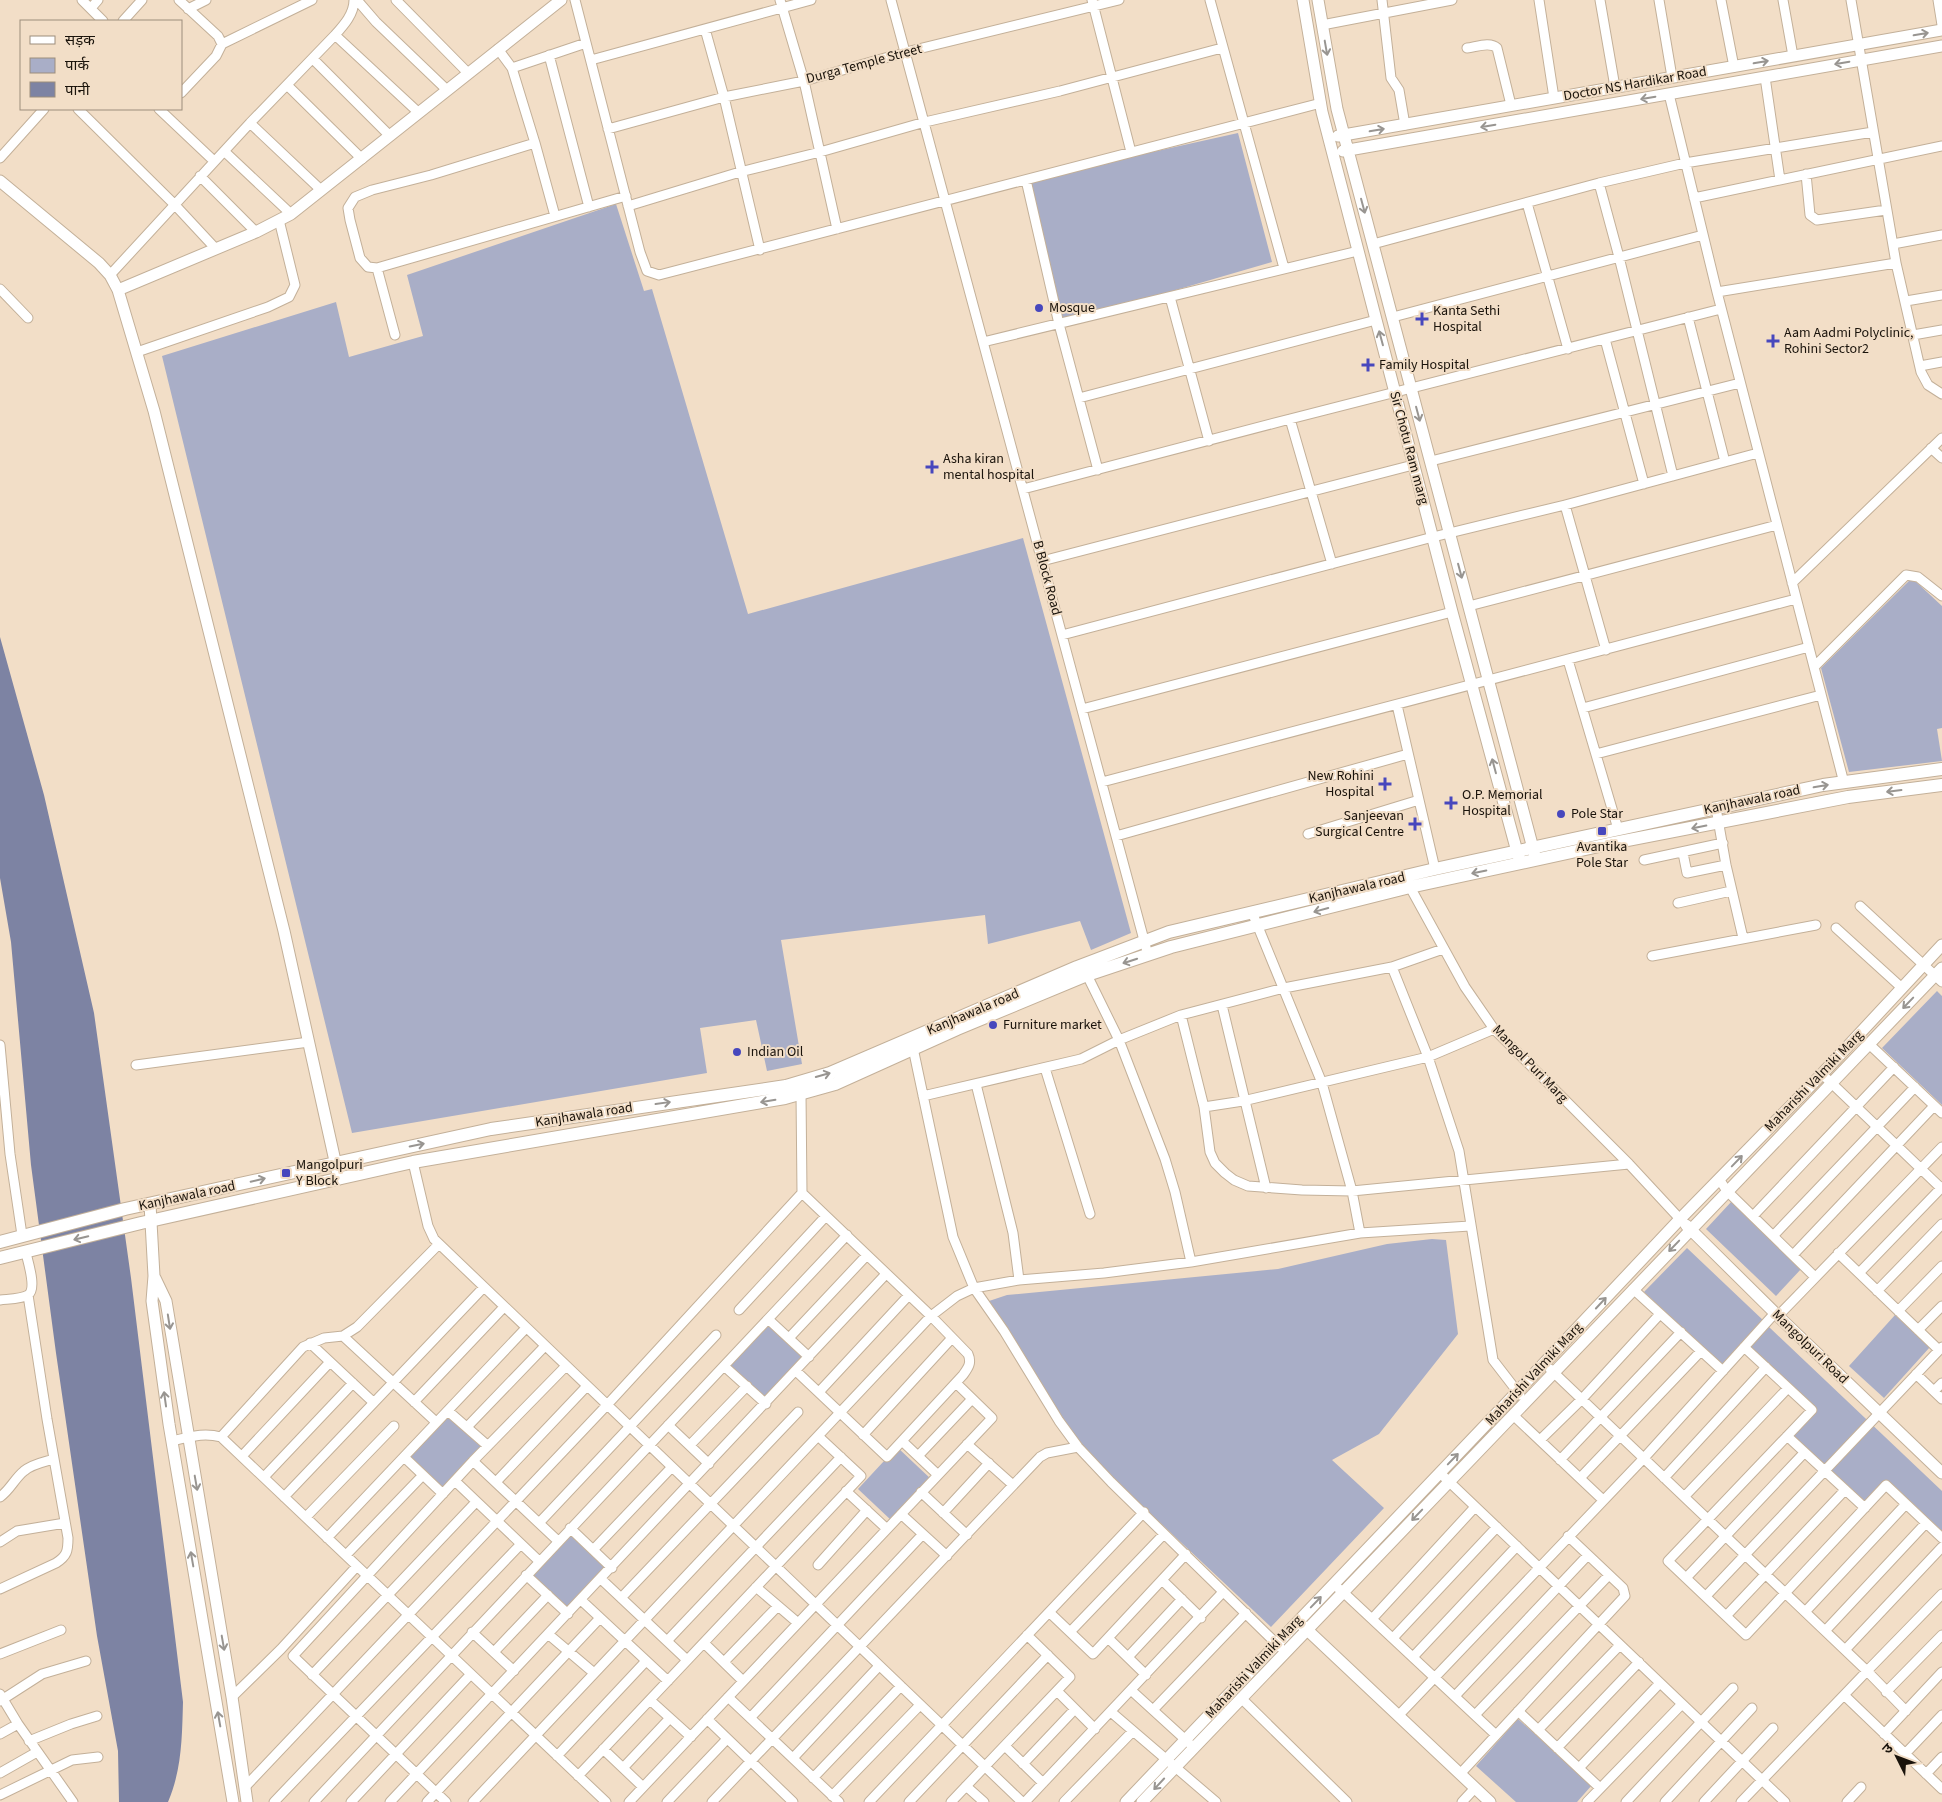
<svg xmlns="http://www.w3.org/2000/svg" width="1942" height="1802" font-family="'Source Sans 3','Noto Sans Devanagari',sans-serif">
<style>
.green{fill:#a9aec7}
.water{fill:#7d83a3}
.lines{fill:none;stroke-linecap:round;stroke-linejoin:round}
.minor-casing{stroke:#c3b099;stroke-width:11}
.tertiary-casing{stroke:#c3b099;stroke-width:13}
.secondary-casing{stroke:#c3b099;stroke-width:14}
.minor{stroke:#fff;stroke-width:9}
.tertiary{stroke:#fff;stroke-width:11}
.secondary{stroke:#fff;stroke-width:12}
.oneway{stroke:#989591}
.poi-dot{fill:#4747bd;stroke:#f2dec7;stroke-width:2}
.labels{text-anchor:middle;dominant-baseline:central;stroke-width:4;stroke-linejoin:round;paint-order:stroke}
.street-label{font-size:14px;fill:#1a130b;stroke:#f2dec7}
.poi-label{font-size:14px;fill:#1a130b;stroke:#f2dec7;text-anchor:start}
</style>
<rect width="100%" height="100%" fill="#f2dec7"/>
<path class="green" d="M 1238,133 L 1272,262 L 1059,324 L 1026,180 Z
M 616,204 L 644,291 L 652,289 L 748,614 L 1023,538 L 1131,933 L 1091,950 L 1080,921 L 988,944 L 985,915 L 781,940 L 802,1064 L 767,1071 L 756,1020 L 700,1028 L 707,1073 L 352,1133 L 162,356 L 336,302 L 349,357 L 423,336 L 407,275 Z
M 1912,578 L 1942,606 L 1942,728 L 1937,729 L 1942,761 L 1849,772 L 1821,668 Z
M 1937,991 L 1942,996 L 1942,1105 L 1882,1048 Z
M 1732,1201 L 1802,1268 L 1776,1296 L 1706,1229 Z
M 1432,1239 L 1446,1240 L 1458,1334 L 1379,1434 L 1332,1460 L 1384,1508 L 1271,1627 L 1087,1454 L 986,1302 L 1007,1295 L 1278,1269 L 1387,1244 Z
M 1687,1248 L 1765,1322 L 1723,1366 L 1644,1292 Z
M 1895,1315 L 1930,1347 L 1884,1398 L 1849,1366 Z
M 770,1324 L 804,1357 L 765,1399 L 730,1366 Z
M 1769,1327 L 1942,1491 L 1942,1531 L 1888,1480 L 1865,1504 L 1787,1430 L 1811,1404 L 1750,1347 Z
M 447,1415 L 481,1447 L 442,1489 L 408,1457 Z
M 897,1447 L 932,1480 L 892,1521 L 858,1489 Z
M 572,1534 L 607,1566 L 567,1608 L 533,1576 Z
M 1518,1719 L 1592,1785 L 1577,1802 L 1516,1802 L 1476,1766 Z"/>
<path class="water" d="M 0,637 L 44,795 L 94,1013 L 131,1278 L 183,1702 C 182,1737 182,1769 168,1802 L 119,1802 L 118,1751 L 97,1636 L 56,1353 L 31,1165 L 11,942 L 0,878 Z"/>
<g class="lines">
<defs>
<path id="minor" d="M 82,0 L 103,21
M 179,0 L 218,36 L 222,44 L 216,56 L 181,93
M 357,0 L 376,22 L 447,90
M 396,0 L 468,73
M 575,0 L 640,252 L 647,271 L 659,275 L 1321,103
M 780,0 L 804,81 L 837,229
M 891,0 L 1148,955
M 1092,0 L 1131,152
M 1210,0 L 1284,268
M 1382,0 L 1391,78 L 1399,90 L 1405,125
M 1539,0 L 1554,98
M 1600,0 L 1615,87
M 1659,0 L 1672,77
M 1721,0 L 1734,67
M 1783,0 L 1793,56
M 1851,0 L 1896,263 L 1921,372 L 1928,385 L 1942,394
M 1938,0 L 1942,25
M 91,8 L 98,0
M 188,9 L 206,0
M 123,21 L 142,0
M 1322,25 L 1452,0
M 705,29 L 724,97 L 760,250
M 335,35 L 419,113
M 222,44 L 312,0
M 1467,48 C 1476,47 1490,41 1497,48 L 1511,105
M 498,49 L 512,68 L 535,143
M 549,55 L 589,207
M 313,59 L 390,136
M 591,60 L 811,0
M 512,68 L 586,43
M 1765,77 L 1780,180
M 287,85 L 362,159
M 1669,94 L 1717,292 L 1844,783
M 78,109 L 175,205 L 215,248
M 159,109 L 214,161
M 250,123 L 321,190
M 608,129 L 724,97 L 804,81 L 906,52 L 1119,0
M 224,151 L 291,214
M 0,158 L 44,109
M 1806,174 L 1810,215 L 1817,220 L 1886,210
M 200,176 L 256,232
M 1026,180 L 1059,324 L 1098,470
M 1599,183 L 1619,257 L 1673,476
M 1694,198 L 1942,146
M 1527,203 L 1568,349
M 628,206 L 740,172 L 820,152 L 925,122 L 1060,91 L 1222,48
M 555,216 L 535,143 L 431,175 L 372,190 L 355,197 L 348,208 L 350,220 L 360,258 L 368,267 L 377,268 L 626,196
M 1373,244 L 1599,183 L 1685,163 L 1873,132
M 1893,244 L 1942,235
M 377,268 L 395,335
M 110,275 L 250,123 L 335,35 C 344,25 354,14 354,0
M 0,289 L 28,318
M 1717,292 L 1896,263
M 1170,297 L 1209,441
M 1906,301 L 1942,295
M 1393,317 L 1703,235
M 1688,317 L 1725,462
M 1913,335 L 1942,330
M 1605,339 L 1644,484
M 983,342 L 1358,251
M 137,352 L 268,307 L 289,297 L 295,285 L 279,220
M 1920,366 L 1942,362
M 1079,398 L 1376,320
M 1290,419 L 1332,564
M 1931,448 L 1942,458
M 1431,461 L 1740,383
M 1023,489 L 1290,419 L 1721,309
M 1565,505 L 1606,650
M 1042,561 L 1413,465
M 1792,583 L 1942,438
M 1469,606 L 1777,525
M 1062,635 L 1433,537 L 1565,505 L 1758,453
M 1568,660 L 1618,829
M 1814,667 L 1906,575 L 1918,577 L 1942,596
M 1397,705 L 1435,869
M 1583,708 L 1809,647
M 1082,709 L 1452,612
M 1596,754 L 1821,695
M 1102,782 L 1796,599
M 1716,808 L 1726,865 L 1743,938
M 1308,834 L 1419,800
M 1116,836 L 1408,754
M 1683,853 L 1687,873 L 1726,865
M 1644,860 L 1723,843
M 1410,887 L 1465,987 L 1494,1029 L 1629,1164 L 1680,1219
M 1678,903 L 1731,891
M 1860,906 L 1942,982
M 1252,912 L 1322,1083 L 1352,1191 L 1360,1233
M 1836,928 L 1902,988
M 1652,956 L 1816,925
M 1392,967 L 1428,1057 L 1459,1151 L 1493,1360 L 1520,1395
M 1087,975 L 1119,1040 L 1165,1159 L 1175,1192 L 1191,1262
M 1222,1005 L 1266,1188
M 1181,1015 L 1204,1107 L 1210,1152 L 1215,1163 L 1225,1173 L 1234,1180 L 1248,1186 L 1302,1190 L 1352,1191 L 1629,1164
M 1869,1044 L 1942,1113
M 0,1045 L 10,1154 L 22,1235
M 913,1048 L 953,1237 L 974,1288 L 1004,1331 L 1059,1421 L 1078,1447 L 1111,1482 L 1280,1647
M 136,1065 L 309,1042
M 1045,1068 L 1090,1214
M 1822,1074 L 1942,1189
M 976,1084 L 1013,1233 L 1019,1280
M 923,1096 L 1081,1059 L 1119,1040 L 1181,1015 L 1284,988 L 1392,967 L 1443,949
M 1204,1107 L 1243,1101 L 1428,1057 L 1494,1029
M 413,1162 L 428,1226 L 434,1239 L 1022,1802
M 1719,1179 L 1727,1191 L 1815,1277
M 1753,1216 L 1894,1067
M 1773,1236 L 1915,1087
M 1838,1253 L 1939,1350
M 1793,1255 L 1934,1106
M 1859,1273 L 1942,1187
M 1633,1289 L 1723,1371
M 1877,1291 L 1942,1224
M 0,1300 C 8,1299 22,1299 28,1295 C 37,1289 28,1262 26,1253
M 739,1310 L 826,1216
M 1898,1311 L 1942,1266
M 1778,1316 L 1942,1147
M 768,1319 L 809,1357
M 1918,1330 L 1942,1306
M 343,1336 L 436,1422
M 789,1338 L 867,1255
M 310,1343 L 373,1402
M 1744,1347 L 1812,1410 L 1668,1561 L 1746,1635 L 1886,1485 L 1942,1538
M 724,1366 L 766,1404
M 1550,1369 L 1867,1671 L 1844,1695 L 1942,1789
M 796,1371 L 887,1457 L 963,1375 C 968,1368 972,1363 968,1354 L 931,1316 L 802,1193 L 801,1094
M 1916,1374 L 1942,1399
M 1934,1391 L 1942,1383
M 819,1392 L 909,1295
M 414,1402 L 504,1307
M 448,1411 L 488,1446
M 1513,1415 L 1603,1500
M 668,1425 L 709,1464
M 467,1427 L 545,1346
M 863,1435 L 952,1338
M 1787,1436 L 1865,1508
M 221,1437 L 303,1347 L 324,1338 L 343,1336 L 357,1327 L 439,1244
M 1540,1440 L 1582,1399 L 1660,1314
M 172,1441 C 190,1437 203,1432 221,1437 L 606,1802
M 902,1441 L 938,1475
M 967,1444 L 1013,1485
M 690,1445 L 747,1386
M 242,1456 L 330,1362
M 918,1456 L 972,1399
M 404,1457 L 443,1494
M 1560,1460 L 1681,1332
M 473,1461 L 558,1541
M 1440,1473 L 1785,1802
M 264,1477 L 353,1383
M 1580,1478 L 1701,1351
M 1664,1478 L 1766,1367
M 455,1481 L 539,1561
M 496,1482 L 587,1386
M 846,1491 L 887,1529
M 921,1492 L 967,1535
M 1685,1496 L 1788,1388
M 0,1497 C 10,1490 15,1478 24,1471 C 32,1464 44,1462 54,1459
M 284,1497 L 484,1287
M 943,1513 L 989,1463
M 901,1514 L 947,1556
M 306,1517 L 394,1426
M 539,1523 L 716,1335
M 570,1528 L 612,1568
M 327,1538 L 526,1328
M 0,1542 L 17,1531 L 65,1523
M 593,1550 L 672,1467
M 346,1555 L 423,1475
M 818,1565 L 867,1510
M 526,1575 L 568,1614
M 1686,1578 L 1804,1453
M 601,1579 L 687,1660
M 1162,1580 L 1201,1618
M 1333,1584 L 1343,1592 L 1496,1735
M 756,1587 L 798,1623
M 0,1589 L 56,1563 C 67,1556 68,1551 68,1538 L 47,1419 L 28,1295
M 1706,1596 L 1942,1347
M 621,1598 L 798,1412
M 581,1600 L 668,1681
M 1049,1612 L 1093,1654 L 1186,1554
M 1805,1612 L 1906,1504
M 1726,1616 L 1845,1490
M 1372,1619 L 1475,1507
M 1825,1631 L 1926,1523
M 472,1632 L 514,1671
M 1070,1632 L 1164,1534
M 548,1634 L 594,1673
M 1108,1638 L 1146,1675
M 1393,1638 L 1497,1527
M 667,1641 L 841,1457
M 704,1643 L 743,1681
M 1845,1650 L 1942,1547
M 494,1652 L 548,1595
M 0,1654 L 61,1630
M 1128,1657 L 1182,1599
M 1413,1657 L 1517,1546
M 724,1662 L 778,1606
M 312,1675 L 476,1502
M 1057,1691 L 1095,1729
M 1132,1691 L 1189,1743
M 1886,1692 L 1942,1635
M 0,1694 L 18,1724 L 73,1802
M 1455,1696 L 1588,1555
M 232,1697 L 281,1649 L 357,1566
M 728,1697 L 839,1802
M 1241,1698 L 1347,1802
M 650,1700 L 691,1737
M 0,1701 L 42,1674 L 86,1661
M 1153,1710 L 1246,1613
M 1518,1711 L 1600,1788
M 1906,1711 L 1867,1671 L 1942,1594
M 1111,1712 L 1216,1802
M 1475,1715 L 1609,1575
M 1398,1716 L 1644,1458 L 1775,1313
M 750,1718 L 923,1534
M 707,1719 L 793,1802
M 1538,1730 L 1620,1645
M 0,1734 L 18,1724
M 1884,1734 L 1942,1672
M 29,1741 L 71,1724 L 97,1716
M 1005,1746 L 1043,1783
M 1557,1748 L 1639,1662
M 603,1749 L 643,1787
M 1905,1754 L 1942,1715
M 557,1756 L 646,1661
M 793,1758 L 879,1666
M 1023,1764 L 1075,1709
M 623,1768 L 670,1718
M 1579,1768 L 1660,1683
M 0,1773 L 37,1752
M 1460,1774 L 1625,1596 L 1623,1588 L 1568,1536
M 1926,1774 L 1942,1757
M 578,1776 L 861,1476 L 818,1436
M 813,1778 L 901,1686
M 966,1786 L 984,1802
M 245,1787 L 607,1405 L 802,1193
M 0,1795 L 72,1760 L 98,1757
M 832,1796 L 920,1705
M 274,1802 L 521,1544
M 314,1802 L 847,1235
M 351,1802 L 471,1674
M 390,1802 L 886,1274
M 427,1802 L 600,1618
M 446,1802 L 293,1656 L 473,1461 L 566,1366
M 473,1802 L 931,1316 L 957,1296 L 974,1288 L 1019,1280 L 1104,1273 L 1191,1262 L 1360,1233 L 1470,1226
M 629,1802 L 992,1418 L 956,1383
M 667,1802 L 727,1739
M 712,1802 L 1040,1457 L 1047,1453 L 1078,1447
M 869,1802 L 1144,1512
M 909,1802 L 1048,1655
M 951,1802 L 1070,1677 L 1027,1635
M 1025,1802 L 1223,1592
M 1064,1802 L 1132,1732
M 1462,1802 L 1475,1788
M 1587,1802 L 1682,1704
M 1626,1802 L 1733,1688
M 1665,1802 L 1752,1708
M 1704,1802 L 1773,1728
M 1741,1802 L 1844,1695
M 1847,1802 L 1861,1787"/>
<path id="tertiary" d="M 1303,0 L 1322,112 L 1452,612 L 1519,859
M 1318,0 L 1337,109 L 1535,856
M 1338,136 L 1942,30
M 1343,151 L 1942,46
M 0,181 L 99,263 L 110,275 L 118,290 L 154,411 L 284,931 L 339,1179
M 118,290 L 256,232 L 291,214 L 561,0
M 150,1204 L 154,1276 L 152,1301 L 169,1424 L 233,1802
M 1686,1225 L 1778,1316 L 1942,1473
M 155,1278 L 166,1301 L 232,1697 L 247,1802
M 1302,1625 L 1490,1802
M 1126,1802 L 1517,1392 L 1680,1219 L 1822,1074 L 1942,945
M 1142,1802 L 1942,968"/>
<path id="secondary" d="M 0,1242 L 125,1209 L 491,1129 L 786,1086 L 830,1073 L 1077,967 L 1169,932 L 1435,869 L 1823,785 L 1942,769
M 0,1258 L 141,1223 L 413,1162 L 785,1098 L 835,1084 L 957,1029 L 1087,975 L 1171,947 L 1410,887 L 1613,843 L 1848,797 L 1942,785"/>
</defs>
<use href="#minor" class="minor-casing"/>
<use href="#tertiary" class="tertiary-casing"/>
<use href="#secondary" class="secondary-casing"/>
<use href="#minor" class="minor"/>
<use href="#tertiary" class="tertiary"/>
<use href="#secondary" class="secondary"/>
</g>
<defs><path id="oneway-shaft" d="M-6 0H5M1.5-3L5.5 0L1.5 3" fill="none" stroke-width="1.6" stroke-linecap="round" stroke-linejoin="round" transform="scale(1.25)"/></defs>
<g class="oneway">
<use href="#oneway-shaft" transform="translate(1921 34) rotate(-10)"/>
<use href="#oneway-shaft" transform="translate(1326 48) rotate(80)"/>
<use href="#oneway-shaft" transform="translate(1761 62) rotate(-10)"/>
<use href="#oneway-shaft" transform="translate(1842 63) rotate(170)"/>
<use href="#oneway-shaft" transform="translate(1648 98) rotate(170)"/>
<use href="#oneway-shaft" transform="translate(1488 126) rotate(170)"/>
<use href="#oneway-shaft" transform="translate(1377 130) rotate(-10)"/>
<use href="#oneway-shaft" transform="translate(1363 206) rotate(75)"/>
<use href="#oneway-shaft" transform="translate(1381 338) rotate(-105)"/>
<use href="#oneway-shaft" transform="translate(1418 414) rotate(75)"/>
<use href="#oneway-shaft" transform="translate(1460 571) rotate(75)"/>
<use href="#oneway-shaft" transform="translate(1494 766) rotate(-105)"/>
<use href="#oneway-shaft" transform="translate(1821 786) rotate(-10)"/>
<use href="#oneway-shaft" transform="translate(1894 791) rotate(173)"/>
<use href="#oneway-shaft" transform="translate(1699 827) rotate(169)"/>
<use href="#oneway-shaft" transform="translate(1479 872) rotate(168)"/>
<use href="#oneway-shaft" transform="translate(1321 910) rotate(165)"/>
<use href="#oneway-shaft" transform="translate(1130 961) rotate(162)"/>
<use href="#oneway-shaft" transform="translate(1908 1003) rotate(134)"/>
<use href="#oneway-shaft" transform="translate(823 1075) rotate(-16)"/>
<use href="#oneway-shaft" transform="translate(768 1101) rotate(171)"/>
<use href="#oneway-shaft" transform="translate(663 1103) rotate(-8)"/>
<use href="#oneway-shaft" transform="translate(417 1145) rotate(-12)"/>
<use href="#oneway-shaft" transform="translate(1737 1161) rotate(-46)"/>
<use href="#oneway-shaft" transform="translate(258 1180) rotate(-13)"/>
<use href="#oneway-shaft" transform="translate(81 1238) rotate(166)"/>
<use href="#oneway-shaft" transform="translate(1674 1246) rotate(134)"/>
<use href="#oneway-shaft" transform="translate(1601 1303) rotate(-47)"/>
<use href="#oneway-shaft" transform="translate(169 1322) rotate(81)"/>
<use href="#oneway-shaft" transform="translate(165 1399) rotate(-98)"/>
<use href="#oneway-shaft" transform="translate(1453 1459) rotate(-46)"/>
<use href="#oneway-shaft" transform="translate(196 1483) rotate(80)"/>
<use href="#oneway-shaft" transform="translate(1417 1515) rotate(134)"/>
<use href="#oneway-shaft" transform="translate(192 1559) rotate(-100)"/>
<use href="#oneway-shaft" transform="translate(1316 1602) rotate(-46)"/>
<use href="#oneway-shaft" transform="translate(223 1643) rotate(80)"/>
<use href="#oneway-shaft" transform="translate(219 1719) rotate(-100)"/>
<use href="#oneway-shaft" transform="translate(1159 1784) rotate(133)"/>
</g>
<g class="poi-dot">
<circle cx="1039" cy="308" r="5"/>
<path d="M1419.5 311.5h5v5h5v5h-5v5h-5v-5h-5v-5h5z"/>
<path d="M1770.5 333.5h5v5h5v5h-5v5h-5v-5h-5v-5h5z"/>
<path d="M1365.5 357.5h5v5h5v5h-5v5h-5v-5h-5v-5h5z"/>
<path d="M929.5 459.5h5v5h5v5h-5v5h-5v-5h-5v-5h5z"/>
<path d="M1382.5 776.5h5v5h5v5h-5v5h-5v-5h-5v-5h5z"/>
<path d="M1448.5 795.5h5v5h5v5h-5v5h-5v-5h-5v-5h5z"/>
<circle cx="1561" cy="814" r="5"/>
<path d="M1412.5 816.5h5v5h5v5h-5v5h-5v-5h-5v-5h5z"/>
<rect x="1597" y="826" width="10" height="10" rx="2.5"/>
<circle cx="993" cy="1025" r="5"/>
<circle cx="737" cy="1052" r="5"/>
<rect x="281" y="1168" width="10" height="10" rx="2.5"/>
</g>
<g class="labels">
<g class="street-label">
<text transform="translate(864 64) rotate(-15)">Durga Temple Street</text>
<text transform="translate(1635 84) rotate(-10)">Doctor NS Hardikar Road</text>
<text transform="translate(1409 448) rotate(75)">Sir Chotu Ram marg</text>
<text transform="translate(1047 578) rotate(75)">B Block Road</text>
<text transform="translate(1752 800) rotate(-12)">Kanjhawala road</text>
<text transform="translate(1357 888) rotate(-13)">Kanjhawala road</text>
<text transform="translate(973 1012) rotate(-23)">Kanjhawala road</text>
<text transform="translate(1530 1064) rotate(46)">Mangol Puri Marg</text>
<text transform="translate(1814 1081) rotate(-46)">Maharishi Valmiki Marg</text>
<text transform="translate(584 1115) rotate(-9)">Kanjhawala road</text>
<text transform="translate(187 1196) rotate(-12)">Kanjhawala road</text>
<text transform="translate(1810 1347) rotate(44)">Mangolpuri Road</text>
<text transform="translate(1534 1374) rotate(-47)">Maharishi Valmiki Marg</text>
<text transform="translate(1254 1667) rotate(-47)">Maharishi Valmiki Marg</text>
</g>
<g class="poi-label">
<text x="1049" y="308">Mosque</text>
<text x="1433" y="311">Kanta Sethi<tspan x="1433" dy="16">Hospital</tspan></text>
<text x="1784" y="333">Aam Aadmi Polyclinic,<tspan x="1784" dy="16">Rohini Sector2</tspan></text>
<text x="1379" y="365">Family Hospital</text>
<text x="943" y="459">Asha kiran<tspan x="943" dy="16">mental hospital</tspan></text>
<text x="1374" y="776" text-anchor="end">New Rohini<tspan x="1374" dy="16">Hospital</tspan></text>
<text x="1462" y="795">O.P. Memorial<tspan x="1462" dy="16">Hospital</tspan></text>
<text x="1571" y="814">Pole Star</text>
<text x="1404" y="816" text-anchor="end">Sanjeevan<tspan x="1404" dy="16">Surgical Centre</tspan></text>
<text x="1602" y="847" text-anchor="middle">Avantika<tspan x="1602" dy="16">Pole Star</tspan></text>
<text x="1003" y="1025">Furniture market</text>
<text x="747" y="1052">Indian Oil</text>
<text x="296" y="1165">Mangolpuri<tspan x="296" dy="16">Y Block</tspan></text>
</g>
</g>
<rect x="20" y="20" width="162" height="90" fill="#f2dec7" stroke="#9c8d7c"/>
<rect x="30" y="36" width="25" height="8" fill="#ffffff" stroke="#9c8d7c"/>
<text x="65" y="45" font-size="15" fill="#1a130b">सड़क</text>
<rect x="30" y="58" width="25" height="15" fill="#a9aec7" stroke="#9c8d7c"/>
<text x="65" y="70" font-size="15" fill="#1a130b">पार्क</text>
<rect x="30" y="82" width="25" height="15" fill="#7d83a3" stroke="#9c8d7c"/>
<text x="65" y="95" font-size="15" fill="#1a130b">पानी</text>
<g transform="translate(1897 1757) rotate(312)" stroke="#f2dec7" stroke-width="4" paint-order="stroke">
<path d="M0-4L9 19L0 12L-9 19Z" fill="#1a130b"/>
<text y="-8" font-size="14" font-weight="bold" text-anchor="middle" fill="#1a130b">उ</text>
</g>
</svg>
